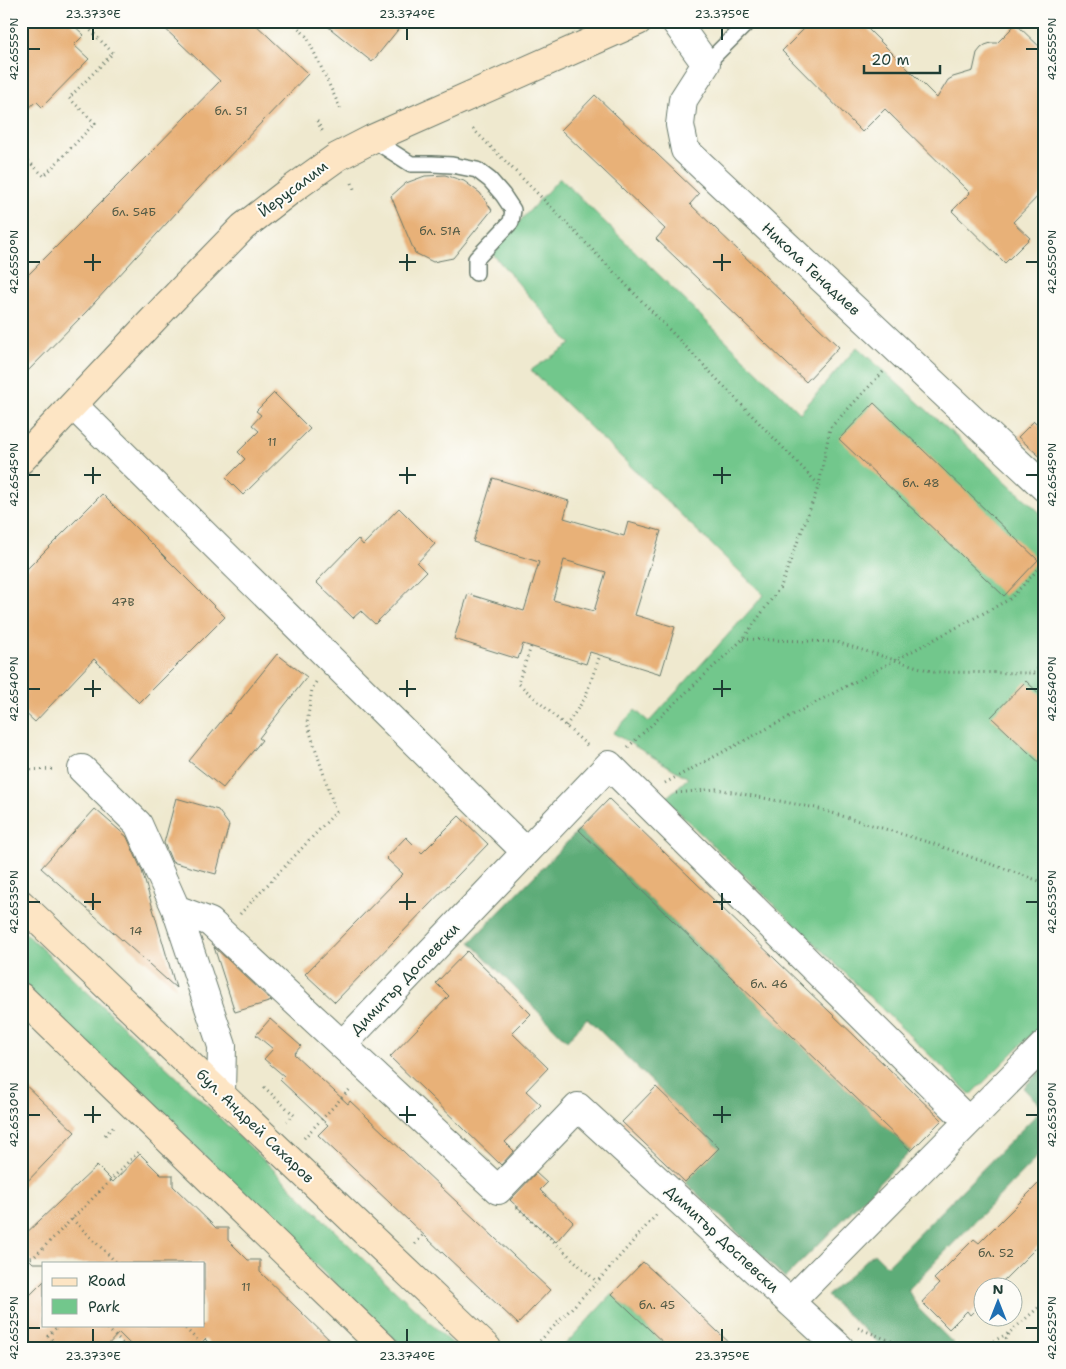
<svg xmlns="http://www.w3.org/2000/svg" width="1066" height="1369" font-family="'Shantell Sans',sans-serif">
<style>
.green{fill:#72c78c;stroke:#488260}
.forest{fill:#5dac78;stroke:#3e7456}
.building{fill:#e8b178;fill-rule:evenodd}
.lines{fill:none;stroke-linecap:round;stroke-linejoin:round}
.lane-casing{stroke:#68796a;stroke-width:18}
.street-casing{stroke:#68796a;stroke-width:30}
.secondary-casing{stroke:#68796a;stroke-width:30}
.path{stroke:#68796a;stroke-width:3;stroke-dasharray:1 4;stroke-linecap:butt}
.lane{stroke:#fff;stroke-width:15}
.street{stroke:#fff;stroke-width:28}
.secondary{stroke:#fde5c4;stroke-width:28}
.ticks{fill:none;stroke:#1f3d34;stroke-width:2}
.labels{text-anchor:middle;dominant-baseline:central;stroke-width:4;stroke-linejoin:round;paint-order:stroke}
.number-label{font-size:12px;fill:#515a45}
.street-label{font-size:15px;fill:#1f3d34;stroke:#fdfcf7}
.neatline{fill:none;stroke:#1f3d34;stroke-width:2}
.ticks-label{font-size:12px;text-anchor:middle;fill:#1f3d34}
</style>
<rect width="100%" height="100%" fill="#fdfcf7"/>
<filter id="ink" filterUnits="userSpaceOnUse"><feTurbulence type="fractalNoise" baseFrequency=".02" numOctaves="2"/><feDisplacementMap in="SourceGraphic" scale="10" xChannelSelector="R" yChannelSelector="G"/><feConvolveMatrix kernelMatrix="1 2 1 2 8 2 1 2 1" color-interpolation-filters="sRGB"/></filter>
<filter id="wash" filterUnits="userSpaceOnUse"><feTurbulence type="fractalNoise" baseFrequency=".0096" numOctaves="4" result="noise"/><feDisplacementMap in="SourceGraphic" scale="20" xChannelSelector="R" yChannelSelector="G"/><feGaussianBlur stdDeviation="1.12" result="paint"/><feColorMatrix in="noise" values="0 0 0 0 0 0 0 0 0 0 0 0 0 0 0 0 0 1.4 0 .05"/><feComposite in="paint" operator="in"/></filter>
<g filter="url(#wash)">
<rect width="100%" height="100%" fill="#efe9cf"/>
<path class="green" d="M 560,178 L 800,413 L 857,347 L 1045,517 L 1045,1021 L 971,1095 L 665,799 L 688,778 L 613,733 L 635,710 L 649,722 L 764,595 L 531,370 L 571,344 L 491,252 Z
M 21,929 L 269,1165 L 381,1277 L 457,1348 L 404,1348 L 346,1294 L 190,1142 L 21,982 Z
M 612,1294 L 669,1348 L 562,1348 Z"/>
<path class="forest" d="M 579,830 L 911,1151 L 785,1278 L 685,1182 L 718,1147 L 587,1018 L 567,1041 L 470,942 Z
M 1045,1066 L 1045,1149 L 908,1290 L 918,1308 L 958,1348 L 884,1348 L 827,1296 L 874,1253 L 887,1266 L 1043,1108 L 1023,1088 Z"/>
<g id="blocks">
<path class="building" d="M 21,21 L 69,21 L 84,35 L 74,45 L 89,59 L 42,107 L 36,101 L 21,117 Z
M 157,21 L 252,21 L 308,74 L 197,190 L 86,312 L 21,378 L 21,282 L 153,150 L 220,81 Z
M 321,21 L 405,21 L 372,62 Z
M 812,21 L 860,21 L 937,98 L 948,80 L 953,77 L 973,71 L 977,53 L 981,48 L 985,45 L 991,43 L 997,43 L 1016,24 L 1045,52 L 1045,189 L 1013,222 L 1030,238 L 1005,263 L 952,211 L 970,193 L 885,109 L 862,132 L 782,51 Z
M 595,95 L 699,194 L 690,204 L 839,347 L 806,382 L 656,239 L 665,229 L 561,130 Z
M 445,175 L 464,181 L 480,193 L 492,210 L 453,258 L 433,262 L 415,253 L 391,196 L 406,183 L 425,176 Z
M 274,393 L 310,429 L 243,495 L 226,478 L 245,459 L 238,452 L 259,431 L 252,425 L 261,415 L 256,411 Z
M 874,403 L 1038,560 L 1004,596 L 839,439 Z
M 1034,421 L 1045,431 L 1045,461 L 1018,437 Z
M 493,478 L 569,501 L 564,518 L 624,536 L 628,522 L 661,531 L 635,615 L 675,627 L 661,674 L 590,652 L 586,664 L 523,644 L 518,659 L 454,639 L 468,594 L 524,611 L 539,562 L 473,542 ZM 564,560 L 606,572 L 594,611 L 553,600 Z
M 102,494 L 225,617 L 139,703 L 94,659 L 35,722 L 21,709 L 21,575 Z
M 399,508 L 435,544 L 417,563 L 426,572 L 375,624 L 361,611 L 353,618 L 316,582 L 358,539 L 363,545 Z
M 277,654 L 307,677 L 259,738 L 262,740 L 223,788 L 189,761 L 228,713 L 229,714 Z
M 1026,681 L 1045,699 L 1045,768 L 991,717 Z
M 176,798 L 218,810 L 229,825 L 216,874 L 172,862 L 164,843 Z
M 609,799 L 942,1120 L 911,1151 L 579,830 Z
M 95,809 L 127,837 L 142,871 L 176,988 L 41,868 Z
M 459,816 L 488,844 L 335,1002 L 305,974 L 403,874 L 386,858 L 406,837 L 422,853 Z
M 214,947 L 272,1001 L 235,1012 Z
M 467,951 L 531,1014 L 512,1033 L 548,1068 L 526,1091 L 541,1105 L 505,1142 L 514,1151 L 501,1165 L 390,1057 L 449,996 L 436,983 Z
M 270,1019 L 301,1046 L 294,1054 L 348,1104 L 350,1101 L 550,1290 L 518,1324 L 318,1135 L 328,1125 L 280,1080 L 284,1076 L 264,1059 L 273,1049 L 256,1035 Z
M 21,1081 L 75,1132 L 21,1188 Z
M 656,1087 L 719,1148 L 685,1182 L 622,1122 Z
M 140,1154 L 161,1175 L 173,1175 L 173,1186 L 216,1228 L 228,1228 L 228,1240 L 248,1260 L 260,1260 L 260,1272 L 338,1348 L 214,1348 L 205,1339 L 197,1348 L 134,1348 L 119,1333 L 105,1348 L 21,1348 L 21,1304 L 44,1281 L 44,1325 L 204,1325 L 204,1263 L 33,1263 L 21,1251 L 21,1238 L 97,1166 L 113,1182 Z
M 536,1173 L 547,1183 L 540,1190 L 573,1222 L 556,1242 L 529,1218 L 510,1200 Z
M 1045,1177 L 1045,1239 L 998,1286 L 984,1286 L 984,1301 L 970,1315 L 967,1311 L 949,1329 L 922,1302 L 939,1284 L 934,1279 L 974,1239 L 979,1243 Z
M 643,1262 L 664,1281 L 735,1348 L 669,1348 L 612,1294 Z"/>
</g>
</g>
<g filter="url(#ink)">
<use href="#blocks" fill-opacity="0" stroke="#68796a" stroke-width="1"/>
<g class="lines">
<defs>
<path id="lane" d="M 706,64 L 749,21
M 372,139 L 411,164 L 432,164 L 452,165 L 477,170 L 490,180 L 503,195 L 513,210 L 511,222 L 476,259 L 476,273"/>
<path id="street" d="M 675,21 L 706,64 L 683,100 L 680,125 L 685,150 L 1045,488
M 74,406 L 526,852
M 82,769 L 138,824 L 176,909 L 222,1046 L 221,1093
M 176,909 L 210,922 L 498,1190 L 578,1107 L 840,1348
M 342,1045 L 609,765 L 968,1121
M 790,1302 L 1045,1044"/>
<path id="secondary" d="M 21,460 L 167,305 L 243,227 L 291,190 L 337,157 L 372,139 L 638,21
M 21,904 L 487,1348
M 21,997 L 384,1348"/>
</defs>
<use href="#lane" class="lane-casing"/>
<use href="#street" class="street-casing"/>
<use href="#secondary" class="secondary-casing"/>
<path class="path" d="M 292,21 L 307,37 L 341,110
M 317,121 L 324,134
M 473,129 L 555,211 L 819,485
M 21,154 L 44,176 L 95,123 L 69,98 L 113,53 L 89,29 L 90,21
M 352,183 L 354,189
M 21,390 L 26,395
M 743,639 L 836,642 L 934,672 L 1034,673 L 1045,662
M 531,647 L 518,683 L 589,747
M 566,726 L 585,698 L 600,655
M 628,747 L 743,639 L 781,586 L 819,485 L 830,428 L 883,372
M 21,770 L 56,769
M 665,783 L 1010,599 L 1045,562
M 676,793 L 716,789 L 816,808 L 931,843 L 1045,883
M 240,914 L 336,812 L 307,723 L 312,689 L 316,682
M 264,1087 L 294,1115 L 287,1121
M 105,1135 L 115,1125
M 304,1138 L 351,1088
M 99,1192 L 140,1150
M 517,1207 L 597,1282
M 72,1219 L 117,1263
M 415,1244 L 424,1234
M 21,1260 L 34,1257 L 99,1192 L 102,1195
M 59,1325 L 48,1336 L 61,1348
M 104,1325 L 127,1348
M 182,1325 L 205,1348
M 858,1328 L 896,1343 L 927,1348
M 533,1348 L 597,1282 L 657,1214
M 980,1348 L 1009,1333 L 1045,1302
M 1001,1348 L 1009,1334"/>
<use href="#lane" class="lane"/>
<use href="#street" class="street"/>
<use href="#secondary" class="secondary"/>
</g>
</g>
<path class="ticks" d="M 93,28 L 93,40M 407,28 L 407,40M 722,28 L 722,40M 28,49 L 40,49M 1026,49 L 1038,49M 93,254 L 93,271M 407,254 L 407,271M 722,254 L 722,271M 28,262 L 40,262M 84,262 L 101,262M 399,262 L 416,262M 713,262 L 731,262M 1026,262 L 1038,262M 93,467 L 93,484M 407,467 L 407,484M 722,467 L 722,484M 28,475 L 40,475M 84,475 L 101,475M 399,475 L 416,475M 713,475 L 731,475M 1026,475 L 1038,475M 93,680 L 93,697M 407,680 L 407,697M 722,680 L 722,697M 28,689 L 40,689M 84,689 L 101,689M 399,689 L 416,689M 713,689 L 731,689M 1026,689 L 1038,689M 93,893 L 93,910M 407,893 L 407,910M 722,893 L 722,910M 28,902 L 40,902M 84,902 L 101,902M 399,902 L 416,902M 713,902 L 731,902M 1026,902 L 1038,902M 93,1106 L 93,1123M 407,1106 L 407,1123M 722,1106 L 722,1123M 28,1115 L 40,1115M 84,1115 L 101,1115M 399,1115 L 416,1115M 713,1115 L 731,1115M 1026,1115 L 1038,1115M 28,1328 L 40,1328M 1026,1328 L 1038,1328M 93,1329 L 93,1342M 407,1329 L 407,1342M 722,1329 L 722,1342"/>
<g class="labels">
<g class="number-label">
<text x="231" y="111">бл. 51</text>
<text x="134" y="212">бл. 54Б</text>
<text x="440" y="231">бл. 51А</text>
<text x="272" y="442">11</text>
<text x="921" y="483">бл. 48</text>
<text x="123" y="602">47В</text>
<text x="136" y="931">14</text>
<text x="769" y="984">бл. 46</text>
<text x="996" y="1253">бл. 52</text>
<text x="246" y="1287">11</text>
<text x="657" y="1305">бл. 45</text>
</g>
<g class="street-label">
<text transform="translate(293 189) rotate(-37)">Йерусалим</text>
<text transform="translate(811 269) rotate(43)">Никола Генадиев</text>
<text transform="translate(405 979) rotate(-46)">Димитър Доспевски</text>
<text transform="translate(255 1126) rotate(44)">бул. Андрей Сахаров</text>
<text transform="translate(722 1239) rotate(43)">Димитър Доспевски</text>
</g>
</g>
<rect width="1066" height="1369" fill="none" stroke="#fdfcf7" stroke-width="55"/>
<rect x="42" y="1262" width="162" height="65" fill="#fdfcf7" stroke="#a4b0a9"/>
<rect x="52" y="1278" width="25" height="8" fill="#fde5c4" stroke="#a4b0a9"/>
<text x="88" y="1286" font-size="15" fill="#1f3d34">Road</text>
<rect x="52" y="1299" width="25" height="15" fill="#72c78c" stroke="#a4b0a9"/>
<text x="88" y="1312" font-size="15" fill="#1f3d34">Park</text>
<g transform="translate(998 1302)"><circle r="24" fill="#fdfcf7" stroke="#a4b0a9"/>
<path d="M0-4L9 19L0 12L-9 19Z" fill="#1f6fb2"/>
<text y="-8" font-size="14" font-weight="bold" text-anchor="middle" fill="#1f3d34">N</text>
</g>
<path d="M864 65v8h76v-8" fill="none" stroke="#1f3d34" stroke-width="2.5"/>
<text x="871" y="65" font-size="15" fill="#1f3d34" stroke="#fdfcf7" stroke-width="4" paint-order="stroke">20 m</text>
<rect x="28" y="28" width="1010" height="1314" class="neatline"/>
<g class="ticks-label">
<text x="93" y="18">23.373°E</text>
<text x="407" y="18">23.374°E</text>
<text x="722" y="18">23.375°E</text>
<text transform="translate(14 49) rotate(-90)" y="4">42.6555°N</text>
<text transform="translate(1052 49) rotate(-90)" y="4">42.6555°N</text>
<text transform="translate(14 262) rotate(-90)" y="4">42.6550°N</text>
<text transform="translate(1052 262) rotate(-90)" y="4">42.6550°N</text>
<text transform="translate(14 475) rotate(-90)" y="4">42.6545°N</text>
<text transform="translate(1052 475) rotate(-90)" y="4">42.6545°N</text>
<text transform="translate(14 689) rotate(-90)" y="4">42.6540°N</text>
<text transform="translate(1052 689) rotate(-90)" y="4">42.6540°N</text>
<text transform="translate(14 902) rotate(-90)" y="4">42.6535°N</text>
<text transform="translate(1052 902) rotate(-90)" y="4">42.6535°N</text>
<text transform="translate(14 1115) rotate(-90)" y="4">42.6530°N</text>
<text transform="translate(1052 1115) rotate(-90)" y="4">42.6530°N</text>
<text transform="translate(14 1328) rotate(-90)" y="4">42.6525°N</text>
<text transform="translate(1052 1328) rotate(-90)" y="4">42.6525°N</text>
<text x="93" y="1360">23.373°E</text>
<text x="407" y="1360">23.374°E</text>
<text x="722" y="1360">23.375°E</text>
</g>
</svg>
